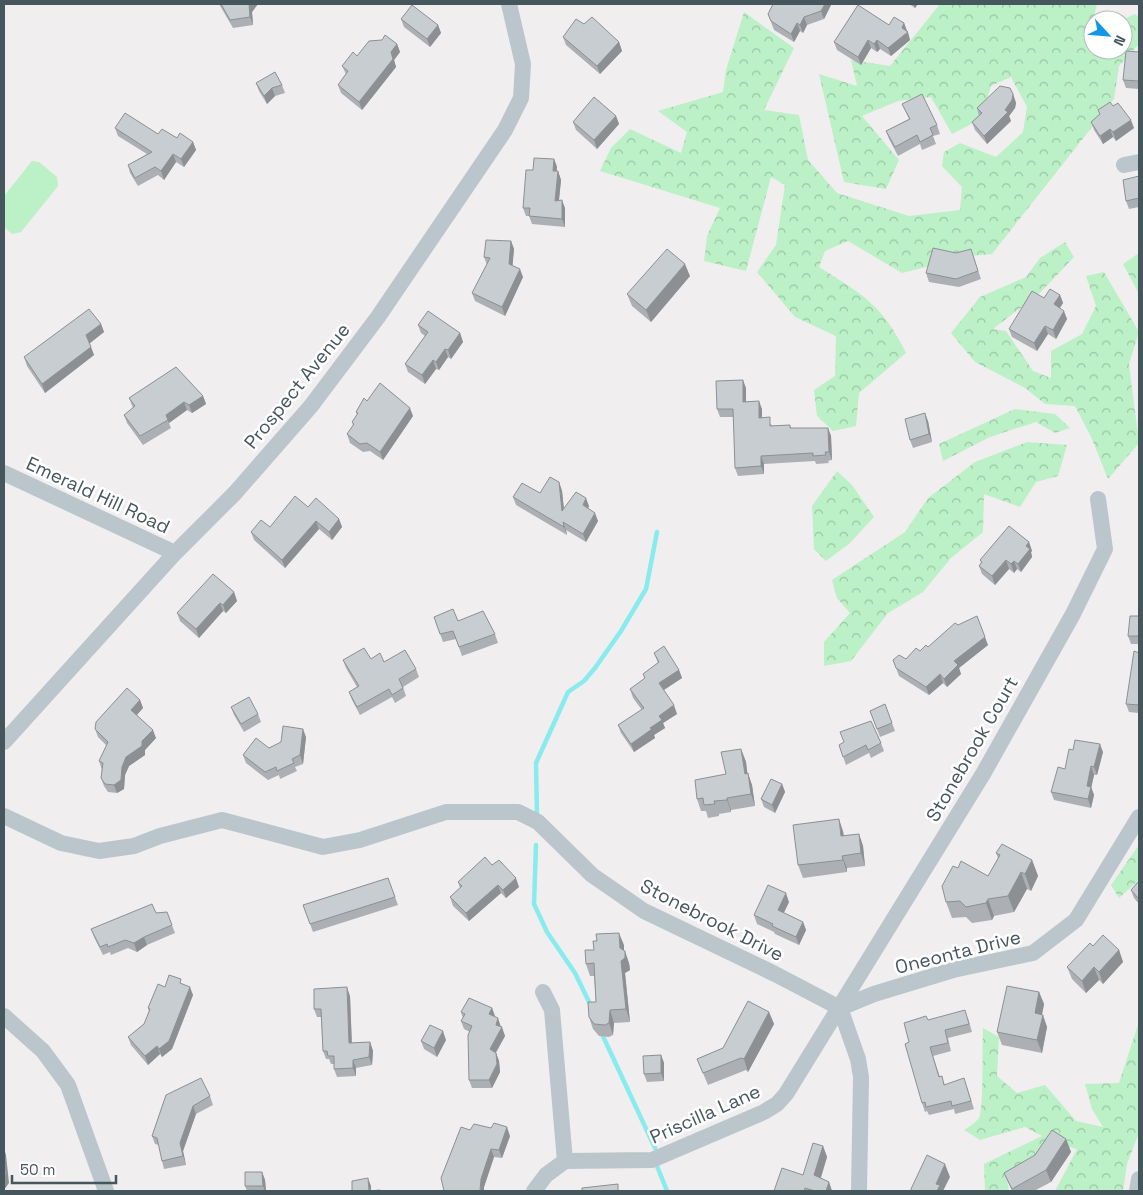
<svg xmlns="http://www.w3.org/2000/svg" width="1143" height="1195" font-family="'Space Grotesk',sans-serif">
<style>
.green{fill:#bcf0c6}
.forest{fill:url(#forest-crowns)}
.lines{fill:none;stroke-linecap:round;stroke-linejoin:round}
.stream{stroke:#88ebee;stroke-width:4.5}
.minor{stroke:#bac6cc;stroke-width:16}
.wall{fill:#acb0b4}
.shaded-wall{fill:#8c9092}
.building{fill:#c8cdd1;stroke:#8c9092}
.labels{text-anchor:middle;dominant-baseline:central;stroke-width:5;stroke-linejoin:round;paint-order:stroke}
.street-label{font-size:19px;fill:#46565d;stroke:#fff}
</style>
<defs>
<pattern id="forest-crowns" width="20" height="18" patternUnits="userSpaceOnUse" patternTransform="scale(1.25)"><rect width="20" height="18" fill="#bcf0c6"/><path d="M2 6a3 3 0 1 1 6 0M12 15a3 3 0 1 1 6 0" fill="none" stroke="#9bc5a4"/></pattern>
</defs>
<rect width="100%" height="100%" fill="#f1eeef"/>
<path class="green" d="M 32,161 L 39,162 L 57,177 L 58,186 L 21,232 L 12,234 L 4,227 L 4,196 Z"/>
<path class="forest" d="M 940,4 L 1097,4 L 1093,20 L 1093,50 L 1123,50 L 1122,20 L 1135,14 L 1139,17 L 1139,44 L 1119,66 L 1114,99 L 992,254 L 970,256 L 902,273 L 848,241 L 825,251 L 819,267 C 863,295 882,304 906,353 L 859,393 L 856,426 L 833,431 L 817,416 L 814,390 L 835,376 L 836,336 L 795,317 L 757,272 L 776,245 L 785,185 L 771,177 L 746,271 L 704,261 L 707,236 L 720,208 L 600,171 L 611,148 L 630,129 L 681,153 L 687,132 L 658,111 L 723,92 L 726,70 L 744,12 L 794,48 L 764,110 L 799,115 L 808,160 L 837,193 L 909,216 L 960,210 L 962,187 L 942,166 L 944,152 L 960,143 L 996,157 L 1023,132 L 1027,107 L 1011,77 L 991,86 L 981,119 L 952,134 L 931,97 L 898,101 L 862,116 L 899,160 L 886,189 L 844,182 L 819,74 L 857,86 L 851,60 L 890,66 Z
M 1065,242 L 1074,257 L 1040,293 L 993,329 L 1006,331 L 1033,371 L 1051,378 L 1051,351 L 1082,334 L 1096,306 L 1086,276 L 1104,272 L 1139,332 L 1129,364 L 1139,443 L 1108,479 L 1092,439 L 1075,406 L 1045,404 L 1025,388 L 975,362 L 951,333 L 980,297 L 1026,277 L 1040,258 Z
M 1139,253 L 1139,294 L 1123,264 Z
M 1015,409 L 1055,414 L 1070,428 L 1055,433 L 1036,422 L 990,437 L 943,461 L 939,444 Z
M 1027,442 L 1067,445 L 1058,476 L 1036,482 L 1020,507 L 984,494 L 983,532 L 951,558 L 923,592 L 888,613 L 851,661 L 824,666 L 824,642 L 850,613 L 837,598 L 832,580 L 905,532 L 928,498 L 975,462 Z
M 837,471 L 852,485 L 874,517 L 850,543 L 826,561 L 814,549 L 812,506 Z
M 1139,845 L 1139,880 L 1119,898 L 1111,885 Z
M 1139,1022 L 1139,1133 L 1127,1164 L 1123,1191 L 1055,1191 L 1077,1149 L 1058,1144 L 1007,1179 L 1009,1191 L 985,1191 L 984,1164 L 1042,1136 L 1025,1127 L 980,1140 L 964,1130 C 969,1127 976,1122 979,1118 C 984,1109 982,1044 983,1028 L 999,1037 L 997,1076 L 1017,1093 L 1045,1085 L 1076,1121 L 1103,1127 L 1092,1109 L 1085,1084 L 1119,1083 Z"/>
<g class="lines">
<path class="stream" d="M 537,818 L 536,763 L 568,692 L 584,681 L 595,668 L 621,631 L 646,589 L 657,532
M 536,845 L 534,904 L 547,932 L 575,973 L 591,1006
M 601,1032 L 655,1148
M 657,1166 L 667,1191"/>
<path class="minor" d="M 1124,165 L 1139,162
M 4,473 L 175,553
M 4,742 L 175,553 L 235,493 L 311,406 L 378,317 L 505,130 L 521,98 L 523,64 L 509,4
M 4,816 L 61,843 L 99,851 L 134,846 L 160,836 L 222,820 L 323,847 L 360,840 L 446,812 L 518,812 L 538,822 L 592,875 L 644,911 L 775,974 L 840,1008 L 858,1059 L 861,1077 L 859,1191
M 840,1008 L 874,994 L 953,970 L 1033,953 L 1076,920 L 1139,817
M 4,1016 L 43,1051 L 68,1085 L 106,1191
M 565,1161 L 652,1160 L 764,1112 L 777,1104 L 786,1094 L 983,774 L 1073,614 L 1105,549 L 1098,499
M 534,1191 L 546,1175 L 565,1161 L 552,1010 L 543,992
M 1137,1191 L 1139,1179"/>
</g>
<path class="wall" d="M 219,4 L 258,4 L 252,12 L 253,25 L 233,28 Z
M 909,4 L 918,4 L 915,8 Z
M 831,5 L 824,19 L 807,25 L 803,33 L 800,31 L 794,42 L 774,30 L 768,14 Z
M 401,19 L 438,25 L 441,33 L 430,47 L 404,27 Z
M 904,23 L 910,40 L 891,56 L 880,49 L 877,52 L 871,48 L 861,65 L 837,50 L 834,42 L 889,25 Z
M 584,24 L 619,42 L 622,51 L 600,74 L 566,45 L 563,37 Z
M 397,44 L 400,52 L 394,60 L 396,67 L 362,110 L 341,93 L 338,85 L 346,74 L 342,66 L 357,56 Z
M 1139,52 L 1139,89 L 1126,88 L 1123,80 Z
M 256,83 L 282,85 L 285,93 L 275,96 L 267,104 L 259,91 Z
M 1013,94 L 1016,103 L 1015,108 L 1009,116 L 1011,121 L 987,144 L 975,130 L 972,122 L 979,116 L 977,108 Z
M 902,104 L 937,125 L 940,134 L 933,136 L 936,144 L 922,150 L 920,144 L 898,156 L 889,139 L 886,131 L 909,119 Z
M 1113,106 L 1134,128 L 1116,141 L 1113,137 L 1103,144 L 1094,130 L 1091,122 L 1100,115 L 1098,110 Z
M 616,116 L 619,124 L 597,149 L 576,130 L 573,122 Z
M 115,128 L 158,134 L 193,142 L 196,150 L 184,167 L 176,162 L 164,180 L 158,175 L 138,186 L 130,173 L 128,165 L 147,154 L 118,136 Z
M 554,159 L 557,167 L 556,171 L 558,171 L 561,180 L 559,200 L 565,208 L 565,227 L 532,224 L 529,216 L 526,216 L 523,208 L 533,170 Z
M 1139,176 L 1139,207 L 1129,209 L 1126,201 Z
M 511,241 L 514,249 L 512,266 L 523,277 L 505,316 L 475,301 L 472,293 L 487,265 L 484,257 Z
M 974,258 L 981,279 L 959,287 L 929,282 L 926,273 Z
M 690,276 L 651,322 L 632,306 L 627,294 Z
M 1060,295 L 1063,303 L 1060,308 L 1067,319 L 1056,339 L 1048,334 L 1037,351 L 1012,337 L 1009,329 L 1044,298 Z
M 101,324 L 104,332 L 89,343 L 94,355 L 45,393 L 27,366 L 24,357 Z
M 418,325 L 460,333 L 463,342 L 451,359 L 448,357 L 439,370 L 436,369 L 425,384 L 408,372 L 405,364 L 425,336 L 421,333 Z
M 746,388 L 746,402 L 762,409 L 762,417 L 773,426 L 790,425 L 791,428 L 828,428 L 831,436 L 832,460 L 828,461 L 829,463 L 816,464 L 815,461 L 764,464 L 764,474 L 738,476 L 735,468 L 734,417 L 720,417 L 717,409 Z
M 203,396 L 206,404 L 192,413 L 187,410 L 169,423 L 171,428 L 143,445 L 127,423 L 124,415 L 133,408 L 129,398 Z
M 367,401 L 413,416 L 383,460 L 370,451 L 363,452 L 350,443 L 347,434 L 353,426 L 352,422 L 357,415 L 356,412 Z
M 928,421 L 932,442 L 913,448 L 910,440 Z
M 559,482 L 562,491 L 564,509 L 589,506 L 588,508 L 598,521 L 586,542 L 566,530 L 567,535 L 516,505 L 513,497 L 540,493 Z
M 308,507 L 339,519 L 342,527 L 332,540 L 319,529 L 285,568 L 254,540 L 251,532 L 270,527 Z
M 1029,542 L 1032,551 L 1031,552 L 1032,557 L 1021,572 L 1017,569 L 1014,573 L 1009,569 L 995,585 L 982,574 L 979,566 L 981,563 L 980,560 Z
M 234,592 L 237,601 L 226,613 L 223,611 L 199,638 L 180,621 L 177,613 Z
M 1139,616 L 1139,644 L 1131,644 L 1128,636 Z
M 434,617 L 458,621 L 495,634 L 498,643 L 462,656 L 456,639 L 443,642 Z
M 988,645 L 959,668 L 961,674 L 947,687 L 943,683 L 929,695 L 899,676 L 893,660 L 906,659 L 928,647 Z
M 654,653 L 679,670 L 682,678 L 664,690 L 677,714 L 663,723 L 665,728 L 654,735 L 655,738 L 634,752 L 621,733 L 618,725 L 642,710 L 633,698 L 630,689 L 645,679 L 643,674 L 658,663 Z
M 1139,653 L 1139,713 L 1129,712 L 1126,704 Z
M 371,659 L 416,669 L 419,677 L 403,687 L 406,696 L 395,703 L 392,697 L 360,715 L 352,700 L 349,692 L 357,687 L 346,668 L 343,660 Z
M 140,700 L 143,708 L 137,715 L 156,738 L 145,750 L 145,755 L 129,766 L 125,775 L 124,789 L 117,793 L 108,792 L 104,786 L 101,778 L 102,770 L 99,761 L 107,746 L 98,737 L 95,729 Z
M 885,704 L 895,731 L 880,737 L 870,711 Z
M 231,707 L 258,714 L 261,722 L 244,732 L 234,715 Z
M 306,737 L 303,764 L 295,767 L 297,771 L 280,779 L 279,775 L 268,780 L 246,763 L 243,755 Z
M 881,743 L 884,751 L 871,758 L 869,753 L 846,765 L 839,745 Z
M 741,749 L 746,762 L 747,773 L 752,785 L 755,806 L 731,810 L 731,812 L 719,814 L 719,816 L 708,818 L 706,811 L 701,811 L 697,799 L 726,774 Z
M 1073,750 L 1103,752 L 1097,775 L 1094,775 L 1091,787 L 1094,795 L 1091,808 L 1054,800 L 1051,792 L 1065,769 Z
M 782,784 L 785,792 L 775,813 L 764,807 L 761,799 Z
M 843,831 L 844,836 L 859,834 L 863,846 L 865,866 L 847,868 L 847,872 L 803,878 L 798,865 Z
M 996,853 L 1032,860 L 1038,876 L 1031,891 L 1027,889 L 1014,912 L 994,916 L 992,920 L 972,923 L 966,917 L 952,918 L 946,902 L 958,868 L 988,876 L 998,858 Z
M 492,865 L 519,887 L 506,898 L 501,893 L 469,921 L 453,906 L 450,897 L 460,888 L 458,882 Z
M 388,878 L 398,905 L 313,932 L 303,905 Z
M 1139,881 L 1139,904 L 1134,898 L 1131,890 Z
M 789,902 L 784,913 L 803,922 L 806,930 L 799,945 L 775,934 L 774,932 L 757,924 L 754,915 Z
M 167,912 L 175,933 L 147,945 L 137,952 L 128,948 L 111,955 L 110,952 L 103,955 L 94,937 L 91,929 L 156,913 Z
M 624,945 L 624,950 L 629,963 L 630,970 L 625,973 L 630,1022 L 614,1023 L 613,1035 L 609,1037 L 599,1036 L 593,1029 L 589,1017 L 596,1002 L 594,976 L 590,976 L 586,964 L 594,950 Z
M 1093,946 L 1119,950 L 1123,962 L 1103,984 L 1099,980 L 1086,993 L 1072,979 L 1067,967 Z
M 183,984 L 193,995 L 172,1049 L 162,1057 L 160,1054 L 148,1065 L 131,1045 L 128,1037 L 144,1024 L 149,1012 L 148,1008 L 165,987 Z
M 1039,992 L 1044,1004 L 1042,1014 L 1047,1027 L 1042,1053 L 1002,1045 L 997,1032 Z
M 350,996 L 352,1043 L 370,1042 L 373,1051 L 372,1065 L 356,1068 L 356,1076 L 337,1077 L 334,1069 L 334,1064 L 331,1064 L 329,1059 L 326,1059 L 323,1051 L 321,1017 L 317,1017 L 314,1009 Z
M 492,1008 L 495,1017 L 501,1027 L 505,1036 L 496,1053 L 499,1061 L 500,1072 L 492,1088 L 472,1088 L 469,1080 L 470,1032 L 464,1029 L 461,1021 L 463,1018 L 461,1012 Z
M 769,1012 L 774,1024 L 748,1072 L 746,1070 L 708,1085 L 697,1059 L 723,1048 Z
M 968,1018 L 972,1032 L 948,1038 L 951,1051 L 933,1056 L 940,1077 L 945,1085 L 967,1087 L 974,1109 L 955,1114 L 954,1109 L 929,1115 L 927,1111 L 925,1112 L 922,1103 L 928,1020 Z
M 446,1040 L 437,1057 L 424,1049 L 421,1041 Z
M 661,1055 L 664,1063 L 664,1081 L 647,1082 L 644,1074 Z
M 166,1095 L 210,1096 L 213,1105 L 196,1114 L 183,1151 L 186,1165 L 164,1169 L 162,1161 L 159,1145 L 155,1144 L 152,1136 Z
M 470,1130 L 510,1136 L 502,1158 L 494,1157 L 484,1187 Z
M 1066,1139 L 1071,1152 L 1051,1182 L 1034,1191 L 1012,1191 L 1004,1173 Z
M 823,1146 L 827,1157 L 821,1178 L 829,1182 L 832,1191 L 774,1191 L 803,1175 Z
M 262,1172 L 265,1180 L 266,1191 L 247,1191 L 245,1186 Z"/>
<path class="shaded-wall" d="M 249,4 L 258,4 L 252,12 L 253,25 L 250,17 Z
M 825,4 L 830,4 L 831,5 L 824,19 L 821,11 Z
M 913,4 L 918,4 L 915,8 Z
M 804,17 L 807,25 L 803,33 L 800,25 Z
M 797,23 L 800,31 L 794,42 L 791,34 Z
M 904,23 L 907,31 L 906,33 L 908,32 L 910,40 L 891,56 L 888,48 L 902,28 Z
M 438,25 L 441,33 L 430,47 L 427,39 Z
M 868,40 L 871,48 L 861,65 L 858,57 Z
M 877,40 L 880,49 L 877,52 L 874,44 Z
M 619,42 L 622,51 L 600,74 L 597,66 Z
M 397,44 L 400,52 L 394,60 L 396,67 L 362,110 L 359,102 L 391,52 Z
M 272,88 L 275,96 L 267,104 L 264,96 Z
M 1013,94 L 1016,103 L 1015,108 L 1009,116 L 1011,121 L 987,144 L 984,136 L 1005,110 Z
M 616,116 L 619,124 L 597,149 L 594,140 Z
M 1131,120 L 1134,128 L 1116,141 L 1113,132 Z
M 1110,129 L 1113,137 L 1103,144 L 1100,136 Z
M 193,142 L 196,150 L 184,167 L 181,159 Z
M 173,154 L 176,162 L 164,180 L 161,171 Z
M 554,159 L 557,167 L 556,179 L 553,171 Z
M 558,171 L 561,180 L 558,209 L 555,201 Z
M 562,200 L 565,208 L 565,227 L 562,219 Z
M 511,241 L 514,249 L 512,272 L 509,264 Z
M 685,264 L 690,276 L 651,322 L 646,310 Z
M 520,269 L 523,277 L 505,316 L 502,307 Z
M 1060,295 L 1063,303 L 1057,312 L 1054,304 Z
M 1064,311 L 1067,319 L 1056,339 L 1053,330 Z
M 101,324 L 104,332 L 89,344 L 86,335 Z
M 1045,326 L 1048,334 L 1037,351 L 1034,343 Z
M 460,333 L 463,342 L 451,359 L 448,350 Z
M 91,347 L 94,355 L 45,393 L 42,384 Z
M 445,349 L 448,357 L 439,370 L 436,362 Z
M 433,360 L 436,369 L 425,384 L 422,375 Z
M 743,380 L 746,388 L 746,410 L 743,402 Z
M 203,396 L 206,404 L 192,413 L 189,405 Z
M 759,401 L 762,409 L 762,426 L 759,418 Z
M 184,402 L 187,410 L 169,423 L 166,415 Z
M 410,408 L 413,416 L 383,460 L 380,452 Z
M 925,413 L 928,421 L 932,442 L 929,434 Z
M 828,428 L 831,436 L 832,460 L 829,452 Z
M 761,456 L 764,464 L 764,474 L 761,466 Z
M 559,482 L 562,491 L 565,520 L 562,511 Z
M 586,498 L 589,506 L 586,513 L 583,505 Z
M 595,513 L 598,521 L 586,542 L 583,534 Z
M 339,519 L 342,527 L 332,540 L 329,532 Z
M 316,521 L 319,529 L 285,568 L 282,560 Z
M 563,522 L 566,530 L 567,535 L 564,527 Z
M 1029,542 L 1032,551 L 1031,552 L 1032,557 L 1021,572 L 1018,564 L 1026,546 Z
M 1006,560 L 1009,569 L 995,585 L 992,576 Z
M 1014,561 L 1017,569 L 1014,573 L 1011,564 Z
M 234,592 L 237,601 L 226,613 L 223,605 Z
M 220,603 L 223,611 L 199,638 L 196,629 Z
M 985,637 L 988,645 L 959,668 L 961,674 L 947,687 L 944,679 L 954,661 Z
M 679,670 L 682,678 L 662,691 L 659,683 Z
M 940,674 L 943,683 L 929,695 L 926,687 Z
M 140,700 L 143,708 L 134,718 L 131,710 Z
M 674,705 L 677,714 L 663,723 L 665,728 L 654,735 L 655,738 L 634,752 L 631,744 L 650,728 L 659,716 Z
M 303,729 L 306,737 L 303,764 L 300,755 Z
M 153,730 L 156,738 L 145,750 L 145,755 L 129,766 L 125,775 L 124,789 L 117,793 L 114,785 L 122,767 L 126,757 Z
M 1100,744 L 1103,752 L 1097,775 L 1094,767 Z
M 741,749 L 746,762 L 749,786 L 745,774 Z
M 1091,766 L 1094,775 L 1090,794 L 1087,786 Z
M 748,773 L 752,785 L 755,806 L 751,794 Z
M 782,784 L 785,792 L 775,813 L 772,805 Z
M 1091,787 L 1094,795 L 1091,808 L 1088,799 Z
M 727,798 L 731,810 L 731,812 L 727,800 Z
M 839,819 L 843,831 L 845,848 L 841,836 Z
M 859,834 L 863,846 L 865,866 L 861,853 Z
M 842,856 L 847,868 L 847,872 L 843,860 Z
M 1032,860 L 1038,876 L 1031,891 L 1025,874 Z
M 1021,872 L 1027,889 L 1014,912 L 1008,896 Z
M 516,878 L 519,887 L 506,898 L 503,890 Z
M 498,885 L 501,893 L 469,921 L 466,913 Z
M 786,893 L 789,902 L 781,918 L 778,910 Z
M 988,899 L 994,916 L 992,920 L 986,903 Z
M 803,922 L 806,930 L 799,945 L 796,937 Z
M 619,933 L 624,945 L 624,958 L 625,951 L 629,963 L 630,970 L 625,973 L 630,1022 L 626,1009 L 621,961 Z
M 144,937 L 147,945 L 137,952 L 134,943 Z
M 1119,950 L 1123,962 L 1103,984 L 1099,972 Z
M 1094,967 L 1099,980 L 1086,993 L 1082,981 Z
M 190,987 L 193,995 L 172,1049 L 162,1057 L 159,1049 Z
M 347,987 L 350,996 L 352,1051 L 349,1043 Z
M 1039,992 L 1044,1004 L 1040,1025 L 1035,1013 Z
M 492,1008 L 495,1016 L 492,1023 L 489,1014 Z
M 610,1010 L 614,1023 L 613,1035 L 609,1023 Z
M 769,1012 L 774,1024 L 748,1072 L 744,1059 Z
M 1043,1015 L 1047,1027 L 1042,1053 L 1037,1040 Z
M 498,1018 L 501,1027 L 499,1033 L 502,1027 L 505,1036 L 493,1057 L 490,1049 L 496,1025 Z
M 443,1031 L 446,1040 L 437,1057 L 434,1048 Z
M 370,1042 L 373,1051 L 372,1065 L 369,1057 Z
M 157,1046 L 160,1054 L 148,1065 L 145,1056 Z
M 496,1053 L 499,1061 L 500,1072 L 492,1088 L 489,1080 Z
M 661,1055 L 664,1063 L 664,1081 L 661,1073 Z
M 353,1060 L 356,1068 L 356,1076 L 353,1068 Z
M 193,1106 L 196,1114 L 183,1151 L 186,1165 L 183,1156 L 180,1143 Z
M 507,1127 L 510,1136 L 502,1158 L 499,1150 Z
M 1066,1139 L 1071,1152 L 1051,1182 L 1046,1170 Z
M 823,1146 L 827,1157 L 818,1186 L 814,1175 Z
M 4,1148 L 6,1155 L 9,1183 L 4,1190 Z
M 491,1149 L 494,1157 L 484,1187 L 484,1191 L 480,1191 L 481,1179 Z
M 945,1164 L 950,1177 L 943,1191 L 937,1191 L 936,1184 Z
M 262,1172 L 265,1180 L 266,1191 L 265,1191 L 263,1186 Z
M 368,1178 L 371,1186 L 371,1191 L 369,1191 Z
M 829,1182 L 832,1191 L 826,1191 Z"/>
<path class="building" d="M 221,4 L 249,4 L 250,17 L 230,20 Z
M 773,4 L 825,4 L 821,11 L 804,17 L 800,25 L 797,23 L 791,34 L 771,21 L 768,14 Z
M 412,5 L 438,25 L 427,39 L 401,19 Z
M 858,5 L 889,25 L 894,17 L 904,23 L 902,28 L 908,32 L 888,48 L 877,40 L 874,44 L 868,40 L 858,57 L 834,42 Z
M 592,17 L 619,42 L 597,66 L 563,37 L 576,19 L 584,24 Z
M 385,35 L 397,44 L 391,52 L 393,59 L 359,102 L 338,85 L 348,71 L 342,66 L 353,52 L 357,56 L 369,41 L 382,40 Z
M 1126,51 L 1139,52 L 1139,81 L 1123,80 Z
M 275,72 L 282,85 L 272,88 L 264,96 L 256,83 Z
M 1000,86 L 1010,88 L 1013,94 L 1012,100 L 1005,110 L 1008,112 L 984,136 L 972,122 L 982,113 L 977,108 Z
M 922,94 L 937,125 L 930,128 L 933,135 L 920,142 L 917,135 L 895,147 L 886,131 L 910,119 L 902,104 Z
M 594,97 L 616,116 L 594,140 L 573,122 Z
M 1110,102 L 1113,106 L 1118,103 L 1131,120 L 1113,132 L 1110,129 L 1100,136 L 1091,122 L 1100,114 L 1098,110 Z
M 125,113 L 158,134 L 162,129 L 177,138 L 180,133 L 193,142 L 181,159 L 173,154 L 161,171 L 155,167 L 135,178 L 128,165 L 152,152 L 115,128 Z
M 534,158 L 554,159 L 553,171 L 558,171 L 555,201 L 562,200 L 562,219 L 529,216 L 530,208 L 523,208 L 526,170 L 533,170 Z
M 1139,176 L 1139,198 L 1126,201 L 1123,180 Z
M 486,240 L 511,241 L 509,264 L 520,269 L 502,307 L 472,293 L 490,258 L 484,257 Z
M 933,248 L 956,253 L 971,249 L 978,271 L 956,279 L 926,273 Z
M 667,249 L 685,264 L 646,310 L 627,294 Z
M 1050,289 L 1060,295 L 1054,304 L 1064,311 L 1053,330 L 1045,326 L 1034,343 L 1009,329 L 1032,291 L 1044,298 Z
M 89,309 L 101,324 L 86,335 L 91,347 L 42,384 L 24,357 Z
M 428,311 L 460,333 L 448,350 L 445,349 L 436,362 L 433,360 L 422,375 L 405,364 L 428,332 L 418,325 Z
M 176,367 L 203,396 L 189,405 L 184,402 L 166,415 L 168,420 L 140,436 L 124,415 L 135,406 L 129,398 Z
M 743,380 L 743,402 L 759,401 L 759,418 L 770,417 L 770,426 L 790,425 L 790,428 L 828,428 L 829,452 L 825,452 L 826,455 L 813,456 L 813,453 L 761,456 L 761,466 L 735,468 L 733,409 L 717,409 L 716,381 Z
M 380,383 L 410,408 L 380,452 L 367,443 L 360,444 L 347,434 L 354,424 L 352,422 L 358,413 L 356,412 L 364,398 L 367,401 Z
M 925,413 L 929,434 L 910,440 L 905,419 Z
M 550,477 L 559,482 L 562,511 L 576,492 L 586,498 L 583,505 L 595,513 L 583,534 L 563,522 L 564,527 L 513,497 L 522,483 L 540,493 Z
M 295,496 L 308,507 L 316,498 L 339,519 L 329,532 L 316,521 L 282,560 L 251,532 L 261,520 L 270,527 Z
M 1009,526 L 1029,542 L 1026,546 L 1030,549 L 1018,564 L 1014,561 L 1011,564 L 1006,560 L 992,576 L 979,566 L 982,562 L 980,560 Z
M 213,574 L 234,592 L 223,605 L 220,603 L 196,629 L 177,613 Z
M 453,609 L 458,621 L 483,611 L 495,634 L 459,647 L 453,631 L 440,634 L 434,617 Z
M 977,616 L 985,637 L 954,661 L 958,665 L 944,679 L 940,674 L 926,687 L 896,668 L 893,660 L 899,655 L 906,659 L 916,648 L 920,651 L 926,645 L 928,647 L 955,623 L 958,625 Z
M 1130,616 L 1139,616 L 1139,636 L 1128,636 Z
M 664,646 L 679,670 L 659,683 L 674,705 L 659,716 L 662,720 L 650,728 L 652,729 L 631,744 L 618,725 L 644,708 L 630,689 L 645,678 L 643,674 L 659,662 L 654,653 Z
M 364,648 L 371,659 L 380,653 L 384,662 L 405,650 L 416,669 L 399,679 L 403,688 L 392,695 L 389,689 L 357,707 L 349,692 L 359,686 L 343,660 Z
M 1134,651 L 1139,653 L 1139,705 L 1126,704 Z
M 127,688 L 140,700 L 131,710 L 153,730 L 142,741 L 142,746 L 126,757 L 122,767 L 121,780 L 114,785 L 105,784 L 101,778 L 103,763 L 99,761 L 108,742 L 95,729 L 96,722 Z
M 249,697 L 258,714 L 241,724 L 231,707 Z
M 885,704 L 892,723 L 877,729 L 870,711 Z
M 871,721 L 881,743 L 868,750 L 866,745 L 843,757 L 839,745 L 844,742 L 840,732 Z
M 283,726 L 303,729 L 300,755 L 292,759 L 294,763 L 277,771 L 276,767 L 265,772 L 243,755 L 256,738 L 269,748 L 281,742 Z
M 1075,740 L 1100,744 L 1094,767 L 1091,766 L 1087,786 L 1091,787 L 1088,799 L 1051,792 L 1058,767 L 1065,769 L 1069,749 L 1073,750 Z
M 741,749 L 745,774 L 748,773 L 751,794 L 727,798 L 727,800 L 714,801 L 715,804 L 704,805 L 703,798 L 697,799 L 695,780 L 726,774 L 721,752 Z
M 771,779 L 782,784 L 772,805 L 761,799 Z
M 839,819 L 841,836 L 859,834 L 861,853 L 842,856 L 843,860 L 798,865 L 793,825 Z
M 1002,844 L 1032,860 L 1025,874 L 1021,872 L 1008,896 L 988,899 L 986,903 L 966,907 L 960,901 L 946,902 L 942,886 L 953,866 L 958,868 L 961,861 L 988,876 L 1000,855 L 996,853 Z
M 485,857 L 492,865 L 499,860 L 516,878 L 503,890 L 498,885 L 466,913 L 450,897 L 462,886 L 458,882 Z
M 388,878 L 395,897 L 310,924 L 303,905 Z
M 1139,881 L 1139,899 L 1131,890 Z
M 768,885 L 786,893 L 778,910 L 803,922 L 796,937 L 772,926 L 773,924 L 754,915 Z
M 152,904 L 156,913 L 167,912 L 172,925 L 144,937 L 134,943 L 125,940 L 108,947 L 107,944 L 100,947 L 91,929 Z
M 619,933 L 620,948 L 625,951 L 625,958 L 621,961 L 626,1009 L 610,1010 L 609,1023 L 605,1025 L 594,1024 L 589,1017 L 588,1002 L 596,1002 L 594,963 L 586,964 L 585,950 L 594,950 L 593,941 L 597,941 L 596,934 Z
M 1103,935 L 1119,950 L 1099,972 L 1094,967 L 1082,981 L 1067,967 L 1090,943 L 1093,946 Z
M 169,975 L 181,979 L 180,983 L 190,987 L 169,1041 L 159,1049 L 157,1046 L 145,1056 L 128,1037 L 144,1024 L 150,1009 L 148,1008 L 158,984 L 165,987 Z
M 1007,986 L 1039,992 L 1035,1013 L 1043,1015 L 1037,1040 L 997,1032 Z
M 347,987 L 349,1043 L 370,1042 L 369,1057 L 353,1060 L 353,1068 L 334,1069 L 334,1056 L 328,1056 L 327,1051 L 323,1051 L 321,1009 L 314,1009 L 314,989 Z
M 469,998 L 492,1008 L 489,1014 L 498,1018 L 496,1025 L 502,1027 L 490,1049 L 496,1053 L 497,1064 L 489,1080 L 469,1080 L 468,1035 L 472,1026 L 461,1021 L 465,1014 L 461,1012 Z
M 748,1001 L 769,1012 L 744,1059 L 741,1058 L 703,1073 L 697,1059 L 723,1048 Z
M 965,1010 L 969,1024 L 945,1030 L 948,1043 L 930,1047 L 939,1077 L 942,1076 L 944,1085 L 964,1078 L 971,1101 L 952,1106 L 951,1101 L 926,1107 L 925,1102 L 922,1103 L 905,1044 L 909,1042 L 904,1023 L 926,1016 L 928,1020 Z
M 430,1025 L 443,1031 L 434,1048 L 421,1041 Z
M 661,1055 L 661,1073 L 644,1074 L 643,1056 Z
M 201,1078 L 210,1096 L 193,1106 L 180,1143 L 183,1156 L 162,1161 L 157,1138 L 152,1136 L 166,1095 Z
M 494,1123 L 507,1127 L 499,1150 L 491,1149 L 481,1179 L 480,1191 L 444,1191 L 441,1178 L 461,1127 L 470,1130 L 474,1124 L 491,1128 Z
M 1052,1130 L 1066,1139 L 1046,1170 L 1012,1189 L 1004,1173 L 1035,1155 Z
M 813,1143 L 823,1146 L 814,1175 L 829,1182 L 826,1191 L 815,1191 L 805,1188 L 804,1191 L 774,1191 L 782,1168 L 803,1175 Z
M 4,1152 L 6,1174 L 4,1177 Z
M 927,1155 L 945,1164 L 936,1184 L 940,1185 L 937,1191 L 911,1191 L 911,1189 Z
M 245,1172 L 262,1172 L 263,1186 L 245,1186 Z
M 368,1178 L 369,1191 L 380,1190 L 381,1191 L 352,1191 L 352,1181 Z
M 618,1184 L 618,1191 L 582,1191 L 582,1188 Z"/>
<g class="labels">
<g class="street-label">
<text transform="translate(297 386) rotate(-51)">Prospect Avenue</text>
<text transform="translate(98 495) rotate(25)">Emerald Hill Road</text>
<text transform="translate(972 749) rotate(-60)">Stonebrook Court</text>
<text transform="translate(712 920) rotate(27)">Stonebrook Drive</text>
<text transform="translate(958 952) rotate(-14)">Oneonta Drive</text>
<text transform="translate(705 1114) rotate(-24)">Priscilla Lane</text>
</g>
</g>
<rect width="1143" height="1195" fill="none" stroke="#46565d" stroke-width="10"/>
<g transform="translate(1108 35) rotate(116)"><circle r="24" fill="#ffffff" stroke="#b5bbbe"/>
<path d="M0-4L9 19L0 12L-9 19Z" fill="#1496e6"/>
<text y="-8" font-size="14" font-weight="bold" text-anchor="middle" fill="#46565d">N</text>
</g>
<path d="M12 1175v8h104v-8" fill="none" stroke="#46565d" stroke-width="2.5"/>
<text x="20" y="1175" font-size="15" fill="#46565d" stroke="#ffffff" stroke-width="4" paint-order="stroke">50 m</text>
</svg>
